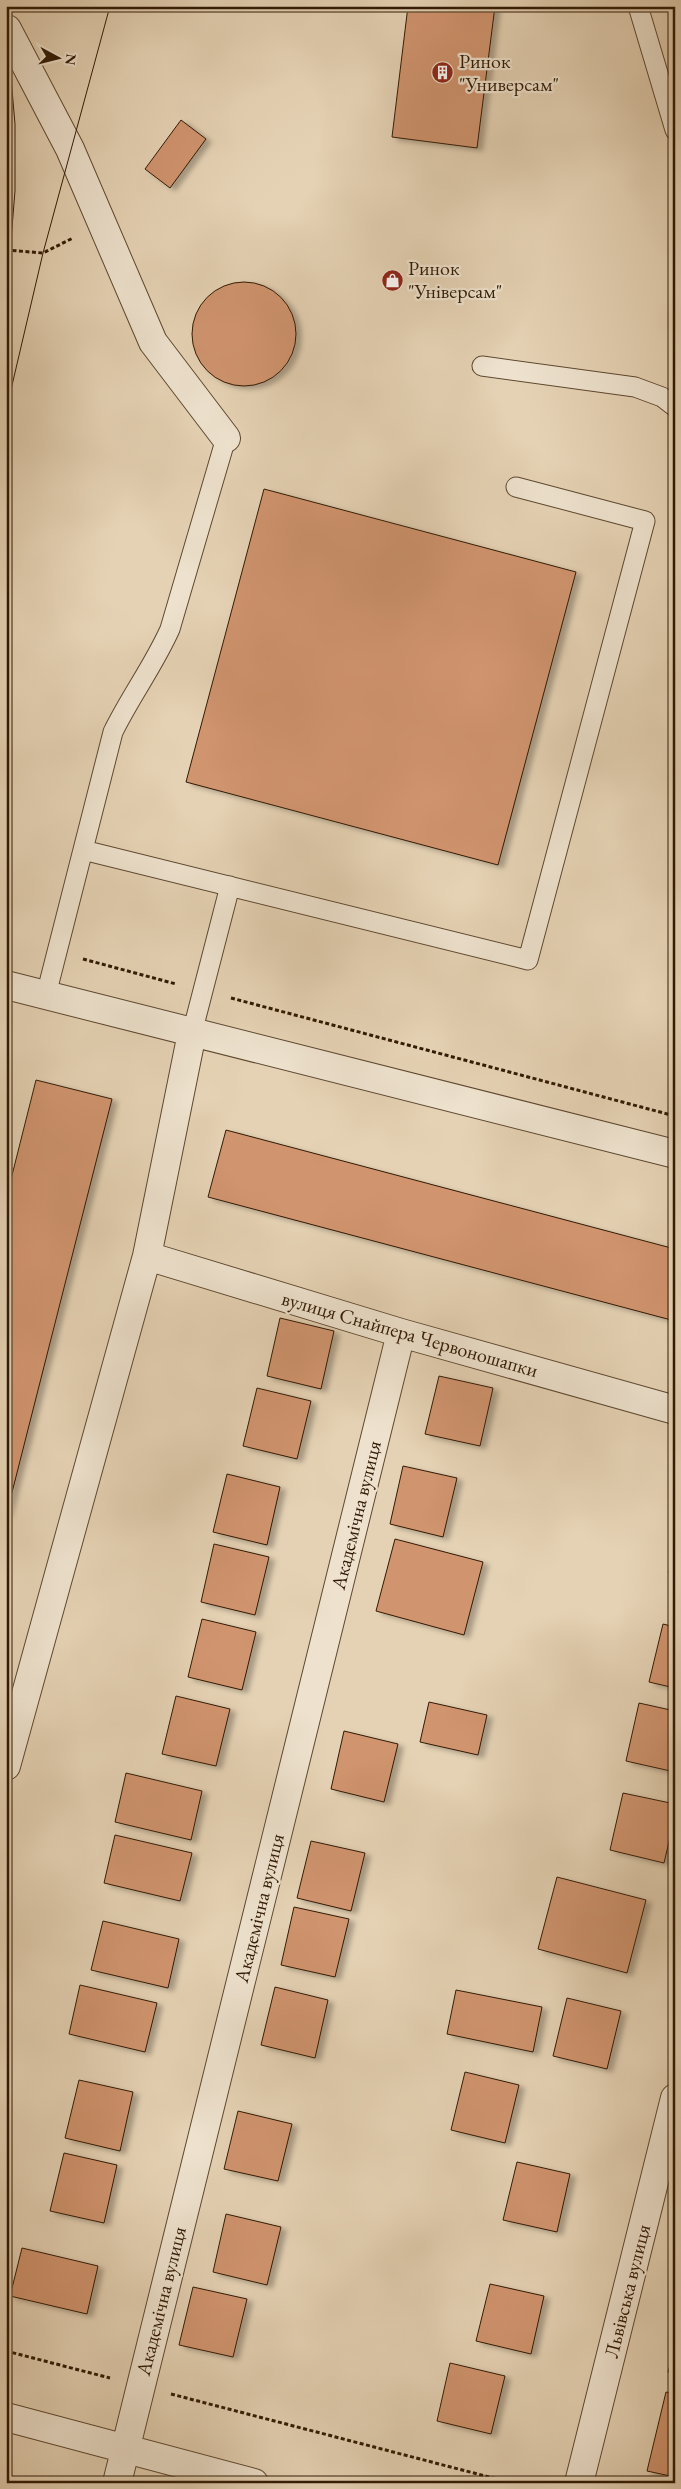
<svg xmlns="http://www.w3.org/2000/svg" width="681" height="2489" font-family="'EB Garamond',serif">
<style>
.building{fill:#d0946e;stroke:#311a04;filter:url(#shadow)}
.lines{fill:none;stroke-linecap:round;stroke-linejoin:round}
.service-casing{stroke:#5e4830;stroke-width:21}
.pedestrian-casing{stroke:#5e4830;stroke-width:30}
.minor-casing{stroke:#5e4830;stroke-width:30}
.path{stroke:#311a04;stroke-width:3;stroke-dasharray:4 2.5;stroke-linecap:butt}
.service{stroke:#eee2ce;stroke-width:19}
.pedestrian{stroke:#eee2ce;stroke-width:28}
.minor{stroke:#eee2ce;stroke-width:28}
.tram{stroke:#311a04;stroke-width:1}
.labels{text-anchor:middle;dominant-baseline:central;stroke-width:4.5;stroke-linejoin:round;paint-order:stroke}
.poi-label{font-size:20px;fill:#311a04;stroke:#eee2ce;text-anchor:start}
.street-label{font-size:20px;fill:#311a04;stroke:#eee2ce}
</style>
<defs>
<filter id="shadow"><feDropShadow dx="5.5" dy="3" stdDeviation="2.5" flood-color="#0004"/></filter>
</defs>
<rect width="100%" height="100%" fill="#e5d2b4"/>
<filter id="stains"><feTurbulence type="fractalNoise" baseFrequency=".004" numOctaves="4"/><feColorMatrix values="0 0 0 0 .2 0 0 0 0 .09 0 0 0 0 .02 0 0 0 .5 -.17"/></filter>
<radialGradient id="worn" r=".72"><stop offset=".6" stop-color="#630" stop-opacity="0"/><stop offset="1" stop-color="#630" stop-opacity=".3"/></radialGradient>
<path class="building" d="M 408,6 L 495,6 L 477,148 L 392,137 Z
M 181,120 L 206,139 L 170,188 L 145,169 Z
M192 334a52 52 0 1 1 104 0a52 52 0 1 1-104 0Z
M 264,489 L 576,572 L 498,865 L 186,782 Z
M 36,1080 L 112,1099 L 6,1516 L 6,1199 Z
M 226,1130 L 675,1249 L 675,1321 L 208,1197 Z
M 280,1318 L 334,1331 L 321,1389 L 267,1376 Z
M 439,1376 L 493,1388 L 480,1446 L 425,1434 Z
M 257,1388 L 311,1401 L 297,1459 L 243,1446 Z
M 403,1466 L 457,1478 L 443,1537 L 390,1524 Z
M 227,1474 L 280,1487 L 267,1545 L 213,1532 Z
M 395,1539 L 483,1562 L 464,1635 L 376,1611 Z
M 214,1544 L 269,1557 L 255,1615 L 201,1602 Z
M 675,1547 L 675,1575 L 669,1573 Z
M 202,1619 L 256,1632 L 242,1690 L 188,1677 Z
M 663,1624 L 675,1627 L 675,1688 L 649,1682 Z
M 176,1696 L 230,1709 L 216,1766 L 162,1754 Z
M 429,1702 L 487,1715 L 478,1755 L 420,1742 Z
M 639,1703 L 675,1711 L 675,1772 L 626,1761 Z
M 344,1731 L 398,1744 L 384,1802 L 331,1789 Z
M 126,1773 L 202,1791 L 191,1840 L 115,1822 Z
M 623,1793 L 675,1804 L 675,1816 L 664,1863 L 610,1850 Z
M 115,1835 L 192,1853 L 180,1901 L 104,1883 Z
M 311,1841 L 365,1853 L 351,1911 L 297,1898 Z
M 557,1877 L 646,1900 L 627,1973 L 538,1949 Z
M 294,1907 L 349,1919 L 335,1977 L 281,1965 Z
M 103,1921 L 179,1939 L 168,1988 L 91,1970 Z
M 80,1985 L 157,2003 L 145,2052 L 69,2034 Z
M 275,1987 L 328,2000 L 315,2058 L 261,2045 Z
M 456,1990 L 542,2007 L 533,2052 L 447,2034 Z
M 567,1998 L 621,2011 L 607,2069 L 553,2056 Z
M 465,2072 L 519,2085 L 505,2143 L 451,2130 Z
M 79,2080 L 133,2092 L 120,2151 L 65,2138 Z
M 238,2111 L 292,2124 L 278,2181 L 224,2169 Z
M 64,2153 L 117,2165 L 104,2223 L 50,2211 Z
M 517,2162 L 570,2174 L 557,2232 L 503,2220 Z
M 226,2214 L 281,2227 L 267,2285 L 213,2272 Z
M 22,2248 L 98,2266 L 87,2314 L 10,2296 Z
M 490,2284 L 544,2296 L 531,2354 L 476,2341 Z
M 193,2287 L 247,2299 L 233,2357 L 179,2345 Z
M 675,2347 L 675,2374 L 668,2372 Z
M 450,2363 L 505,2376 L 491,2434 L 437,2421 Z
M 666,2392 L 675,2394 L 675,2477 L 647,2471 Z"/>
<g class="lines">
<defs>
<path id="service" d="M 638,6 L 675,130
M 482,366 L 635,387 L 662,397 L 675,407
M 83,850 L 528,960 L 645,521 L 516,487
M 46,995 L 113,732 C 130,697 154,665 170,629 L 226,438
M 192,1033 L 230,886"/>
<path id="pedestrian" d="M 7,29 L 70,149 L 153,342 L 226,438"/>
<path id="minor" d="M 6,985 L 671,1153
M 147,1256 L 401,1333 L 675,1410
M 6,1766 L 147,1256 L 192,1033
M 6,2417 L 254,2483
M 117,2483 L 401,1333
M 579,2483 L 675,2098"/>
</defs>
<use href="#service" class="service-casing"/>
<use href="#pedestrian" class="pedestrian-casing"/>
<use href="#minor" class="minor-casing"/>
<path class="path" d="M 6,250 L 43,253 L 73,238
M 83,959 L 176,984
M 231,998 L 675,1116
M 6,2351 L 110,2378
M 171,2394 L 512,2483
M 6,2479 L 86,2481"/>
<use href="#service" class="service"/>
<use href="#pedestrian" class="pedestrian"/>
<use href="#minor" class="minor"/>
<path class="tram" d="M 6,21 L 15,124 L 15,191 L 6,301
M 6,411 L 43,253 L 110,6"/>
</g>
<defs>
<symbol id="building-disc" viewBox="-11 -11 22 22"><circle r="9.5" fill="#8f2418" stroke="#eee2ce"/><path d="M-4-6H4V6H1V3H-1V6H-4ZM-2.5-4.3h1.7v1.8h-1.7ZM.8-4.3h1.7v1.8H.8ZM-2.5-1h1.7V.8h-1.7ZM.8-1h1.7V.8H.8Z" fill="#fff"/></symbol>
<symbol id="shop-disc" viewBox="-11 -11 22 22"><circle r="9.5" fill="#8f2418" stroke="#eee2ce"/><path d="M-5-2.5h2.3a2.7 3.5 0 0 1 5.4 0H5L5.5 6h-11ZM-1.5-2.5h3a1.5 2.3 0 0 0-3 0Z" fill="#fff"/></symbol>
</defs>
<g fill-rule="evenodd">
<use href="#building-disc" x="430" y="60" width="25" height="25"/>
<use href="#shop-disc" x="380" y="268" width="25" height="25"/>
</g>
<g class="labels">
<g class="poi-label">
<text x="459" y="61">Ринок<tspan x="459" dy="23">"Универсам"</tspan></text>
<text x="408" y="268">Ринок<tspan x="408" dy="23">"Універсам"</tspan></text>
</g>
<g class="street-label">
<text transform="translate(410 1334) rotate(16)">вулиця Снайпера Червоношапки</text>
<text transform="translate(356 1515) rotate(-76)">Академічна вулиця</text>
<text transform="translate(259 1908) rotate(-76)">Академічна вулиця</text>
<text transform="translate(627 2291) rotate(-76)">Львівська вулиця</text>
<text transform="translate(161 2301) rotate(-76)">Академічна вулиця</text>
</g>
</g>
<rect width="681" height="2489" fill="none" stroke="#e5d2b4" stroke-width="25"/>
<rect x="8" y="8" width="666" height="2474" fill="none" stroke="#311a04" stroke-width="2.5"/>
<rect x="12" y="12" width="656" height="2464" fill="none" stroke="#311a04"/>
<g transform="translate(58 58) rotate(97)" stroke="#eee2ce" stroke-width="4" paint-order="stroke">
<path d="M0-4L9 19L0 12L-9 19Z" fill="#311a04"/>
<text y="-8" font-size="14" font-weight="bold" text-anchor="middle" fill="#311a04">N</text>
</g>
<rect width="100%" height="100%" filter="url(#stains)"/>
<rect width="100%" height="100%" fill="url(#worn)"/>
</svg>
